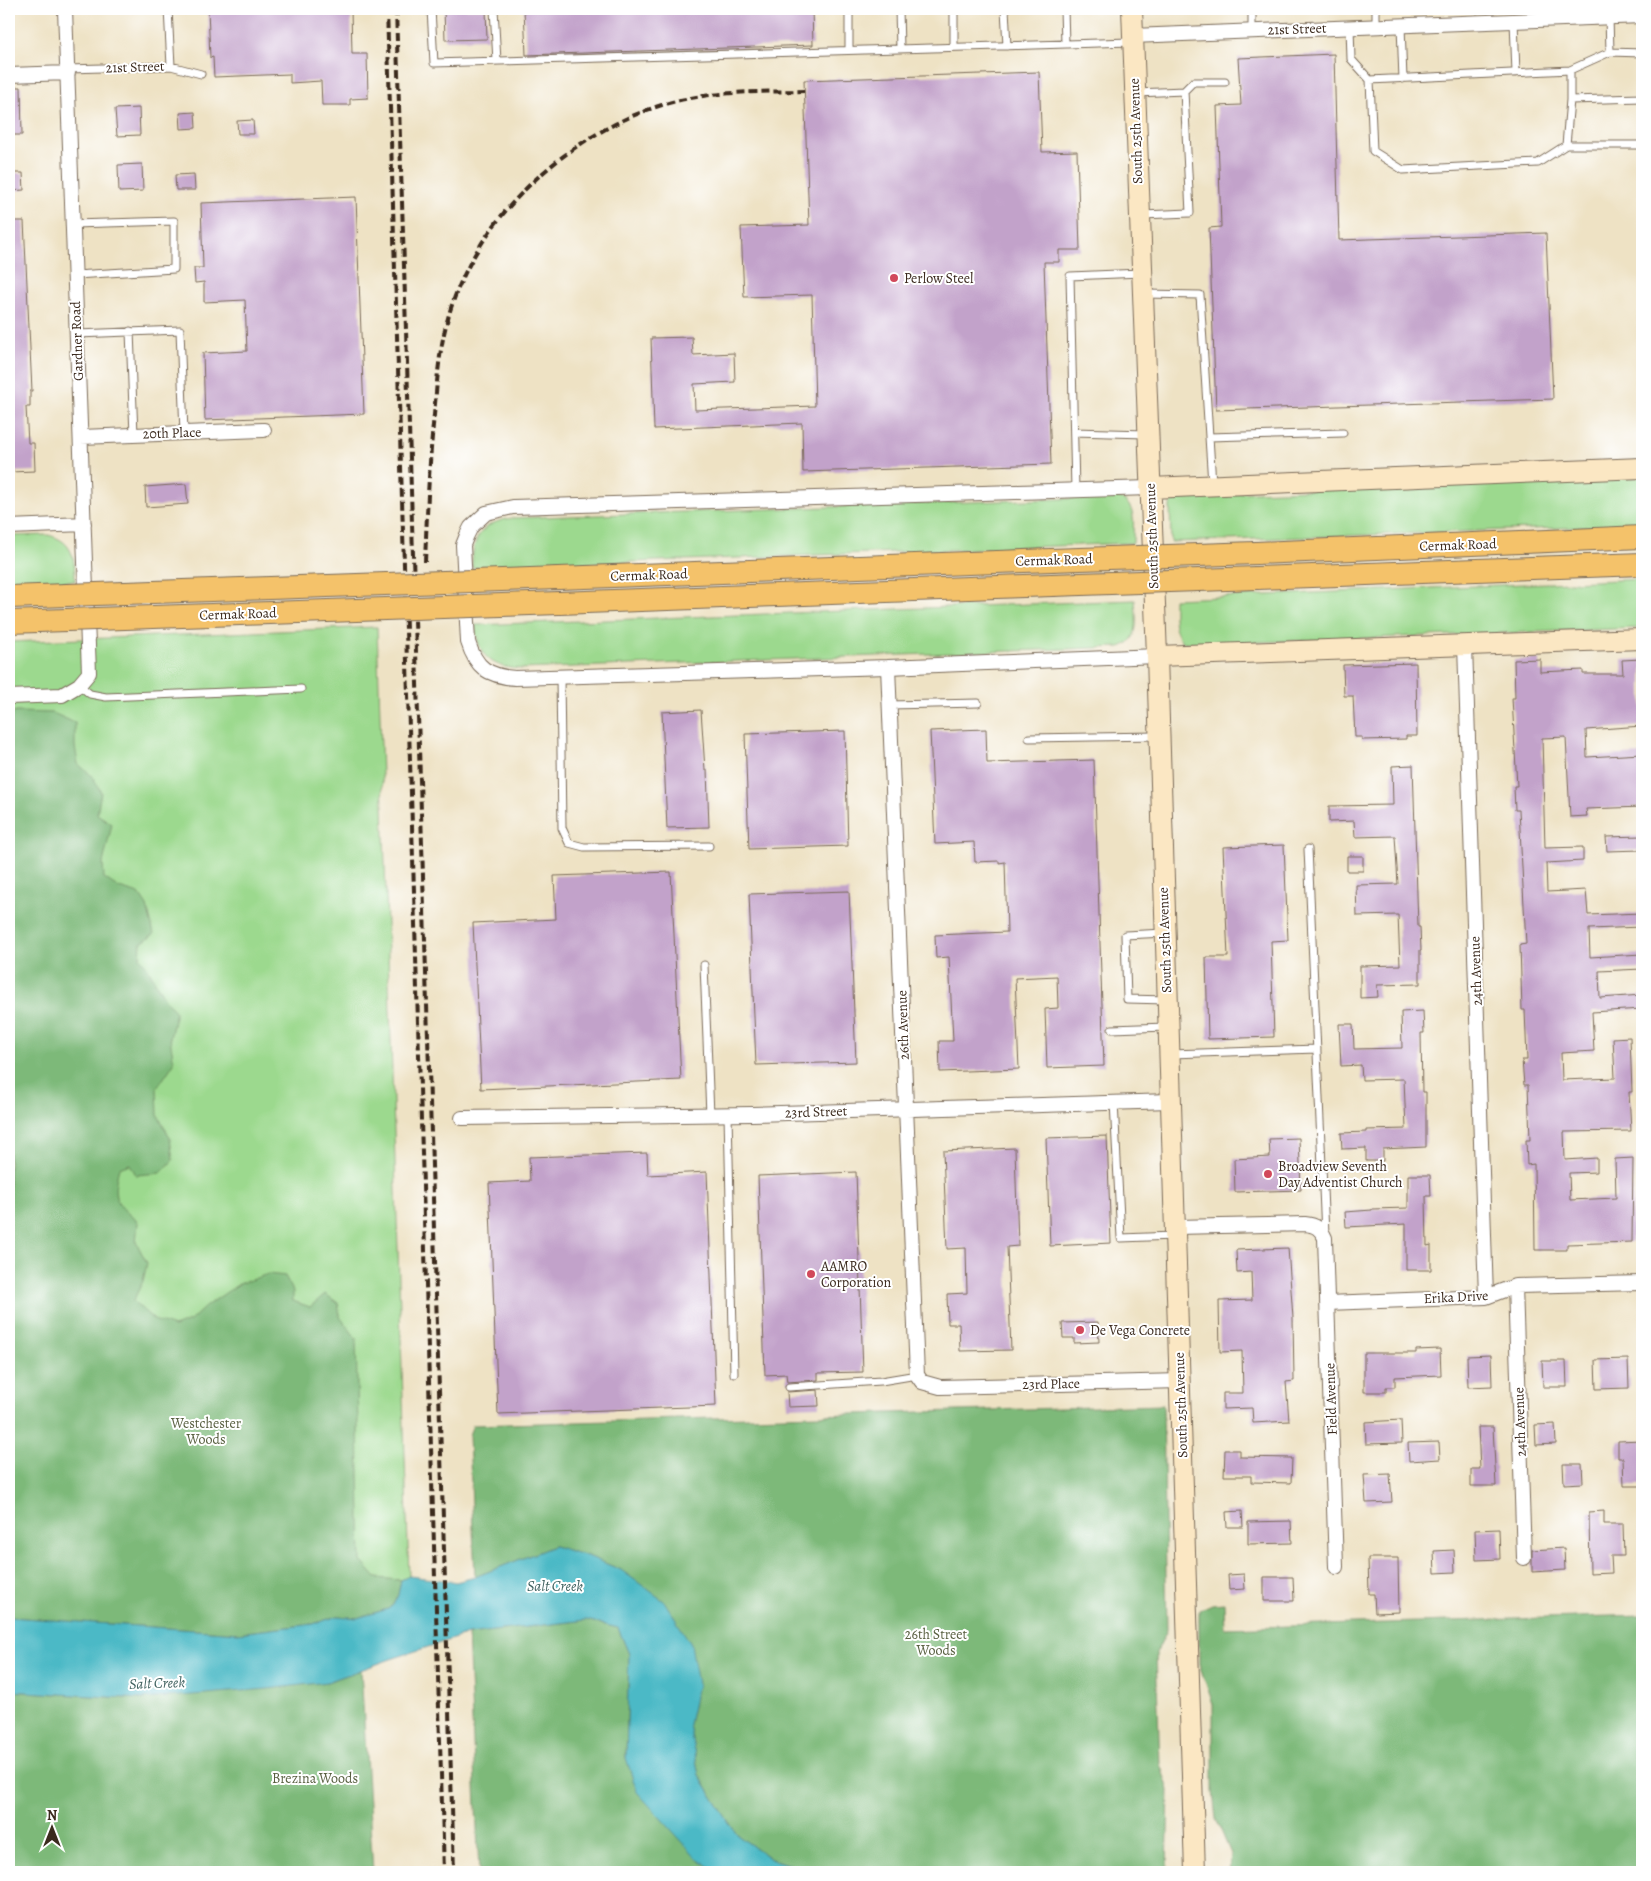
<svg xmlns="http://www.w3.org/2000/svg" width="1651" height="1881" font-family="Alegreya,serif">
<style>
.green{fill:#9cd98e;stroke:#6c8256}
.forest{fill:#7db979;stroke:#5c724c}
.water{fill:#4cb9c6;stroke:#447272}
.building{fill:#c2a2ca}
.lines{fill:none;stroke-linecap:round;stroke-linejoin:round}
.lane-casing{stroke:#7a6a58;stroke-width:9}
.street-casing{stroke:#7a6a58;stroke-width:16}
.secondary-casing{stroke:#7a6a58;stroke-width:22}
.primary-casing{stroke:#7a6a58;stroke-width:24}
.lane{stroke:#fff;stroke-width:7}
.street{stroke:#fff;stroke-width:14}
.secondary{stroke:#fbe7c3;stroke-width:20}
.primary{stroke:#f4c26a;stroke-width:22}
.rail{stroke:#3b2a1e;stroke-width:4;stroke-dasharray:8 4;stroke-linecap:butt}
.primary-bridge-casing{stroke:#7a6a58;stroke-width:24;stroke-linecap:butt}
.primary-bridge{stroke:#f4c26a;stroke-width:22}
.poi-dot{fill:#d1495b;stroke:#fff;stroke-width:2}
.labels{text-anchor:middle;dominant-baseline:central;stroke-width:4;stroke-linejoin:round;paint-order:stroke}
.street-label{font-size:14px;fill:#3b2a1e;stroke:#fff}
.poi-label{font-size:14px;fill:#3b2a1e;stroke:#fff;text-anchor:start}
.park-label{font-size:14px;fill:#585f40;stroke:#fff}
.water-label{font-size:15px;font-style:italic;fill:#426361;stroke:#fff}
</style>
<rect width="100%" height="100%" fill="#fff"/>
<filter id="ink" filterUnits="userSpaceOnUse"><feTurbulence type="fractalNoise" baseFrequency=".02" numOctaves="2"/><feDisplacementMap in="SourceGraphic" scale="10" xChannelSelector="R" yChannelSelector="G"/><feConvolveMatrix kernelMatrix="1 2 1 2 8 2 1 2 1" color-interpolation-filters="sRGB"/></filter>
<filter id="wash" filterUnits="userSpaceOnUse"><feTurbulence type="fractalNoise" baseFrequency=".0096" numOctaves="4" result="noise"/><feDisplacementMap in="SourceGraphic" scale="20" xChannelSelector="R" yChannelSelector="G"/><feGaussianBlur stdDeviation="1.12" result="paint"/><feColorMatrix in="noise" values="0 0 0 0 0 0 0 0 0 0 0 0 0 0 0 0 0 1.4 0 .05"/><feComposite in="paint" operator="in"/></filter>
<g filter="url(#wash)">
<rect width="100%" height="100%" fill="#eee2c4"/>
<path class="green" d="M 1642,477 L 1642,525 L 1171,542 L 1170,506 L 1172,501 L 1179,495 Z
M 1115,497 C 1138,502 1133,524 1133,543 L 472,568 C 472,537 481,523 512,518 Z
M 48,535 C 73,541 75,558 75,581 L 9,583 L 9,536 Z
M 1642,579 L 1642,628 L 1204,644 L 1183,642 C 1172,631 1174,614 1174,599 Z
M 1135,600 C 1136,618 1141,641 1120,647 L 520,669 C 489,667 478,655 475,625 Z
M 377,627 L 409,1576 L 401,1580 L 9,1617 L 9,642 Z"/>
<path class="forest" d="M 16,712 L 53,713 L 75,723 L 75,746 L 78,764 L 92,776 L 101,792 L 97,814 L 112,824 L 103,863 L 104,878 L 119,888 L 139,894 L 147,906 L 154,934 L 141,943 L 140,957 C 155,976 159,996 176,1012 L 170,1038 L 174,1063 L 157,1088 L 158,1115 L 170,1138 L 173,1160 L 161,1173 L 136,1175 L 130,1164 L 119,1168 C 111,1198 115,1203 138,1222 L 136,1242 L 147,1263 L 143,1281 L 133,1301 L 154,1320 L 174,1327 L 190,1321 L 206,1306 L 239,1284 L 268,1274 L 285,1276 L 293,1291 L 293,1301 L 310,1307 L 325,1294 L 338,1303 L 340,1317 L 356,1338 L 361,1561 L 376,1578 L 401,1580 L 398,1595 L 393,1605 L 388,1609 L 357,1618 L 338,1616 L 313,1624 L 238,1633 L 9,1617 L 9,715 Z
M 1163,1405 L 1167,1630 L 1156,1653 L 1160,1764 L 1169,1790 L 1167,1872 L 813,1872 L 771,1859 L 737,1835 L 699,1775 L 689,1724 L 698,1684 L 621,1570 L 590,1557 L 554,1546 L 475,1577 L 469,1435 L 473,1425 Z
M 1224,1603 L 1225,1628 L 1642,1615 L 1642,1872 L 1229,1872 L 1231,1854 L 1216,1819 L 1213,1792 L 1213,1704 L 1199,1664 L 1199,1610 L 1212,1604 Z
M 586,1620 L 618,1628 L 629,1654 L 626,1758 L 697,1858 L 718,1872 L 479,1872 L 468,1634 Z
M 361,1670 L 373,1872 L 9,1872 L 9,1691 L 142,1699 L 327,1682 Z"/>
<path class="water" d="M 554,1546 L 590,1557 L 621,1570 L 664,1601 L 691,1644 L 698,1684 L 689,1724 L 699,1775 L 737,1835 L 771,1859 L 813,1872 L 718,1872 L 697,1858 L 637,1792 L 626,1758 L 629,1654 L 618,1628 L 586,1620 L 468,1634 L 391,1659 L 327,1682 L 268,1689 L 142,1699 L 9,1691 L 9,1617 L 238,1633 L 313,1624 L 338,1616 L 357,1618 L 388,1609 L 393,1605 L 398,1595 L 401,1580 L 409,1576 L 456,1582 L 475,1577 Z"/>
<g id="blocks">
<path class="building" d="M 208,9 L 351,9 L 352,54 L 367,54 L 368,98 L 350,99 L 350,105 L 322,105 L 321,81 L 290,83 L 290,74 L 214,77 L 213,57 L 210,58 Z
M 444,9 L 486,9 L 487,39 L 445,40 Z
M 524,9 L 812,9 L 813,45 L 526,55 Z
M 1334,54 L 1339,240 L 1546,233 L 1553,399 L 1216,410 L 1209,228 L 1221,227 L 1217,106 L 1241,105 L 1238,58 Z
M 1039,72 L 1042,152 L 1077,151 L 1080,250 L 1059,250 L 1059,262 L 1044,262 L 1051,464 L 803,472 L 802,423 L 654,429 L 651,338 L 692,337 L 693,355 L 734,353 L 735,382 L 694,384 L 695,410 L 815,406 L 812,295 L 744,297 L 741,227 L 809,225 L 804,80 Z
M 9,87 L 21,87 L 22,135 L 9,135 Z
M 139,108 L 140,135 L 117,136 L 115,109 Z
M 195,112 L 196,128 L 181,129 L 180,113 Z
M 253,120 L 254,134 L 238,134 L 237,121 Z
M 142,164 L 143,191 L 119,192 L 118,165 Z
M 9,173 L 23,173 L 24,190 L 9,191 Z
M 194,174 L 195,190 L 176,190 L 175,175 Z
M 356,197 L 364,414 L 205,420 L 203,353 L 247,351 L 245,300 L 204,302 L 204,282 L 195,283 L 194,268 L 203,268 L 201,203 Z
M 9,221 L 24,221 L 32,391 L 30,391 L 30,407 L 26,407 L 28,443 L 34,443 L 35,471 L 9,472 Z
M 186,484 L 188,504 L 146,507 L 145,487 Z
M 1540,659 L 1540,672 L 1583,670 L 1583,674 L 1623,674 L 1622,660 L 1642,659 L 1642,726 L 1586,730 L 1587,757 L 1642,754 L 1642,807 L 1586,809 L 1587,816 L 1570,817 L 1566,737 L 1542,738 L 1545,848 L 1583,847 L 1583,861 L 1546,863 L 1547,892 L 1586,890 L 1588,915 L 1642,913 L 1642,927 L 1589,929 L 1590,957 L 1642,954 L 1642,969 L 1599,971 L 1600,998 L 1642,995 L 1642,1009 L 1592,1012 L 1594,1051 L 1561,1053 L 1562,1080 L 1615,1078 L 1613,1038 L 1630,1037 L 1632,1092 L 1629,1092 L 1631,1131 L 1564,1132 L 1565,1160 L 1597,1158 L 1597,1172 L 1569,1173 L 1570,1200 L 1616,1198 L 1615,1159 L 1633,1158 L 1632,1242 L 1567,1244 L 1567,1250 L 1535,1250 L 1534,1164 L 1527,1165 L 1526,1140 L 1530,1140 L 1528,1085 L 1524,1085 L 1522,1060 L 1527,1060 L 1525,1010 L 1522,1010 L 1520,945 L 1526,944 L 1519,810 L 1515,810 L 1514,786 L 1517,786 L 1512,698 L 1515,698 L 1514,660 Z
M 1416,663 L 1417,736 L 1406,736 L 1406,739 L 1362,740 L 1362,737 L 1355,737 L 1353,696 L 1344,696 L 1343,665 Z
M 701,710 L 705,770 L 707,770 L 709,827 L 667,828 L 662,712 Z
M 986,729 L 987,763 L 1094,760 L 1104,1066 L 1047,1068 L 1045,1009 L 1058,1008 L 1057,976 L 1015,978 L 1019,1069 L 940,1072 L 939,1041 L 953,1041 L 949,957 L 936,958 L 935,935 L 1007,932 L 1005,862 L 999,863 L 999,861 L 975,862 L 974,842 L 935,844 L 930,731 Z
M 845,731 L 848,846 L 749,849 L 745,734 Z
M 1413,765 L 1418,927 L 1420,927 L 1421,950 L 1420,950 L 1420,984 L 1377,985 L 1378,997 L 1360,998 L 1360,966 L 1400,965 L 1398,915 L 1357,916 L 1356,885 L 1398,884 L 1395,836 L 1355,837 L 1354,821 L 1329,822 L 1329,806 L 1393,805 L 1392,766 Z
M 1642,836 L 1642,850 L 1607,851 L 1606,837 Z
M 1284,845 L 1288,940 L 1271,941 L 1274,1037 L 1208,1039 L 1206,957 L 1228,957 L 1223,847 Z
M 1347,856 L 1363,856 L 1363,871 L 1347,871 Z
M 671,872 L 681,1080 L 481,1089 L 473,923 L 556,919 L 554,876 Z
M 849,891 L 856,1062 L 756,1065 L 749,894 Z
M 1423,1011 L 1424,1033 L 1421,1033 L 1422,1092 L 1426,1092 L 1426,1147 L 1383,1149 L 1383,1161 L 1366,1161 L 1366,1148 L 1342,1149 L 1341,1133 L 1366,1132 L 1366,1130 L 1406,1129 L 1404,1079 L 1362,1080 L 1361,1065 L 1341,1066 L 1339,1024 L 1353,1024 L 1354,1049 L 1402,1048 L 1401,1012 Z
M 1107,1136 L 1111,1243 L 1050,1246 L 1046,1138 Z
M 1299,1138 L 1301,1190 L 1235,1192 L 1234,1159 L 1270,1157 L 1269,1139 Z
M 1015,1148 L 1018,1246 L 1007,1247 L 1011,1350 L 960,1351 L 959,1324 L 948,1324 L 947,1294 L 967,1293 L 966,1248 L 947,1249 L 943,1151 Z
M 647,1153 L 648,1175 L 707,1172 L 716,1406 L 498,1414 L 489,1183 L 530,1181 L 529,1157 Z
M 856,1172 L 863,1372 L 818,1373 L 818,1380 L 787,1382 L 786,1374 L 765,1375 L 758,1176 Z
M 1408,1175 L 1430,1175 L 1431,1196 L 1426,1196 L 1427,1246 L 1431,1245 L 1431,1270 L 1406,1270 L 1406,1224 L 1346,1227 L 1345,1212 L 1372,1210 L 1372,1209 L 1408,1208 Z
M 1288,1248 L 1293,1318 L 1294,1381 L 1286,1382 L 1289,1421 L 1253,1423 L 1252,1408 L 1223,1409 L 1223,1393 L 1243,1393 L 1242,1351 L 1220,1352 L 1219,1301 L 1252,1300 L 1251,1272 L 1237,1273 L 1236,1250 Z
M 1098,1322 L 1099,1342 L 1074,1343 L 1074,1338 L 1063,1338 L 1062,1323 Z
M 1440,1349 L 1441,1375 L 1395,1377 L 1395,1387 L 1386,1387 L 1386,1392 L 1364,1392 L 1364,1353 L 1416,1353 L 1416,1350 Z
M 1491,1355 L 1492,1386 L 1468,1387 L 1467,1356 Z
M 1628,1359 L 1629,1388 L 1596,1389 L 1595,1360 Z
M 1542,1361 L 1566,1361 L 1567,1387 L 1543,1387 Z
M 818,1390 L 819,1406 L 788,1407 L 787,1392 Z
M 1401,1420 L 1402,1443 L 1366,1444 L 1365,1422 Z
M 1555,1424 L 1556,1444 L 1536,1445 L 1535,1425 Z
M 1478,1427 L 1493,1427 L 1496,1486 L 1471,1486 L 1471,1469 L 1480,1469 Z
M 1642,1440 L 1642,1486 L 1624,1486 L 1623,1458 L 1618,1458 L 1618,1441 Z
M 1439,1442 L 1440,1459 L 1409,1461 L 1408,1443 Z
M 1225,1450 L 1240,1450 L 1240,1457 L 1292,1458 L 1291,1483 L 1251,1482 L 1251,1476 L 1224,1476 Z
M 1563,1464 L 1582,1464 L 1583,1483 L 1564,1484 Z
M 1390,1474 L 1392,1502 L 1366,1503 L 1364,1475 Z
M 1242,1511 L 1243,1527 L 1227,1527 L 1226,1512 Z
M 1604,1511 L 1604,1524 L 1623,1524 L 1624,1556 L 1611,1556 L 1612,1573 L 1590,1574 L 1589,1512 Z
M 1291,1521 L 1292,1543 L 1248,1544 L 1248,1522 Z
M 1499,1529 L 1500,1559 L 1476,1560 L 1475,1530 Z
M 1564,1548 L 1565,1570 L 1532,1572 L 1532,1550 Z
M 1454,1550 L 1455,1572 L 1435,1573 L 1434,1551 Z
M 1368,1558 L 1398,1558 L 1399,1612 L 1375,1613 L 1374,1594 L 1369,1594 Z
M 1244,1574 L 1245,1589 L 1229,1590 L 1228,1575 Z
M 1264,1577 L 1293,1577 L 1294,1601 L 1264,1601 Z"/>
</g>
</g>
<g filter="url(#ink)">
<use href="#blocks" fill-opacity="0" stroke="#7a6a58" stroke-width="1"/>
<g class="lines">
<defs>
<path id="lane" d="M 168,9 L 171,66
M 431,9 L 434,63 L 1131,42
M 494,9 L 497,61
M 849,9 L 849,50
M 899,9 L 900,49
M 954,9 L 954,47
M 1005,9 L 1007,46
M 1064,9 L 1065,44
M 1376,9 L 1376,26
M 1514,21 L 1516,73
M 1401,26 L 1403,79
M 1350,27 L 1351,59 L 1370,80 L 1373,151 L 1403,170 L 1538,163 L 1566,145 L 1642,145
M 1252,31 L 1252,9
M 1610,52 L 1642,53
M 68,69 L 171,66 L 201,74
M 1370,80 L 1570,70
M 1184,91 L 1193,82 L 1225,82
M 1136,93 L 1184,91 L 1190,213 L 1142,215
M 1570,100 L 1570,70 L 1610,52 L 1609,17
M 1566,145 L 1570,100 L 1642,98
M 73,224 L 174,221 L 174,269 L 75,275
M 1145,294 L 1200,295 L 1212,484
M 130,331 L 134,435
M 77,334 L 180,330 L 184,433
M 1074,432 L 1146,434
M 1209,437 L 1343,433
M 1075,490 L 1070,276 L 1141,273
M 560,677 L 562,828 L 569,843 L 584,847 L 709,846
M 79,685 L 90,694 L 106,697 L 301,689
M 890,705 L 978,703
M 1029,738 L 1157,736
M 1308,849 L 1325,1234
M 1165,933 L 1125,935 L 1127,999 L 1167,1000
M 704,965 L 710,1115
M 1112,1029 L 1166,1027
M 1172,1054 L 1317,1049
M 1114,1102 L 1121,1238 L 1174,1236
M 728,1115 L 734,1374
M 789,1387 L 881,1381 L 917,1375"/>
<path id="street" d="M 1132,36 L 1642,16
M 9,75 L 68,73
M 81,437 L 264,430
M 1150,488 L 513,507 L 486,513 L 471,527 L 467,535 L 463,545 L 468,642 C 476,668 488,676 515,678 L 888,667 L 1157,656
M 9,527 L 84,524
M 1465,645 L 1486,1297
M 888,667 L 917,1375 L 922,1382 L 940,1387 L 1181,1381
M 9,697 L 62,695 L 79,685 L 89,673 L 65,9
M 462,1118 L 752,1114 L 1170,1101
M 1176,1227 L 1305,1224 C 1316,1225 1321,1229 1325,1238 L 1336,1567
M 1515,1286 L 1524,1558
M 1327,1303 L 1486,1297 L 1515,1286 L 1642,1283"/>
<path id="secondary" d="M 1132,9 L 1157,656 L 1195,1872
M 1150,488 L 1642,468
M 1157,656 L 1642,639"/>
<path id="primary" d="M 1256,553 L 1642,537
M 558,578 L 1051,560
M 1257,578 L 1642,564
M 559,603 L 1052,585"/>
</defs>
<use href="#lane" class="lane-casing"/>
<use href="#street" class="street-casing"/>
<use href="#secondary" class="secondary-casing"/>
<use href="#primary" class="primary-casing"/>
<use href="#lane" class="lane"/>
<use href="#street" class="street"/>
<use href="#secondary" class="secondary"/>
<use href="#primary" class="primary"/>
<path class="rail" d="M 387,9 L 444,1872
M 396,9 L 454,1872
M 425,562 C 427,512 429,464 434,415 C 437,382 439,349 448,318 C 476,215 574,127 676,101 C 718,91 761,92 804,91"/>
<defs>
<path id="primary-bridge" d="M 1051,560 L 1256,553
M 1052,585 L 1257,578
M 9,597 L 558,578
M 9,622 L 559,603"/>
</defs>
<use href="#primary-bridge" class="primary-bridge-casing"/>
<use href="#primary-bridge" class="primary-bridge"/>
</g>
</g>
<g class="poi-dot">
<circle cx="894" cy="278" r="5"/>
<circle cx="1268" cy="1174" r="5"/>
<circle cx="811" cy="1274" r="5"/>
<circle cx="1080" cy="1330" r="5"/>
</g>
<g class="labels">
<g class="street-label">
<text transform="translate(1297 29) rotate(-2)">21st Street</text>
<text transform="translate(135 67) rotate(-2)">21st Street</text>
<text transform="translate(1136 131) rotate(-92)">South 25th Avenue</text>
<text transform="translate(77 341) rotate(-92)">Gardner Road</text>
<text transform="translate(172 433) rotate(-2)">20th Place</text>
<text transform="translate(1152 536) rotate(-92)">South 25th Avenue</text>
<text transform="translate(1458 545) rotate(-2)">Cermak Road</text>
<text transform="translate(1054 560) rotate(-2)">Cermak Road</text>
<text transform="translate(649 575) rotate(-2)">Cermak Road</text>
<text transform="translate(238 614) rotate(-2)">Cermak Road</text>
<text transform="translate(1165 940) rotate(-92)">South 25th Avenue</text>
<text transform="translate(1476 971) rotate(-92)">24th Avenue</text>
<text transform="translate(903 1025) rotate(-92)">26th Avenue</text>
<text transform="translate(816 1112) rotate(-2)">23rd Street</text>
<text transform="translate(1456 1297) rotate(-3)">Erika Drive</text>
<text transform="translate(1051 1384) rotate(-1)">23rd Place</text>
<text transform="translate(1331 1399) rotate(-92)">Field Avenue</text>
<text transform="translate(1181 1405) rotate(-92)">South 25th Avenue</text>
<text transform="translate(1520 1422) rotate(-92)">24th Avenue</text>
</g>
<g class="poi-label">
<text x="904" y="278">Perlow Steel</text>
<text x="1278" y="1166">Broadview Seventh<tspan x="1278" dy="16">Day Adventist Church</tspan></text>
<text x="821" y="1266">AAMRO<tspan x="821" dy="16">Corporation</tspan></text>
<text x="1090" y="1330">De Vega Concrete</text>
</g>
<g class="park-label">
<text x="206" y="1423">Westchester<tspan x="206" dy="16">Woods</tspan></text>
<text x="936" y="1634">26th Street<tspan x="936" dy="16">Woods</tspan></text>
<text x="315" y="1778">Brezina Woods</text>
</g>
<g class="water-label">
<text x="555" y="1586">Salt Creek</text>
<text transform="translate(157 1683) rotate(-2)">Salt Creek</text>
</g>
</g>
<rect width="1651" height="1881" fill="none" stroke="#fff" stroke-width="30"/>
<g transform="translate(52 1828)" stroke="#ffffff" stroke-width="4" paint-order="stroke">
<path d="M0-4L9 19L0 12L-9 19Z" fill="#3b2a1e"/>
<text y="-8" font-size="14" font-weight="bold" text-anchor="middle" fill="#3b2a1e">N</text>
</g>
</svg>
